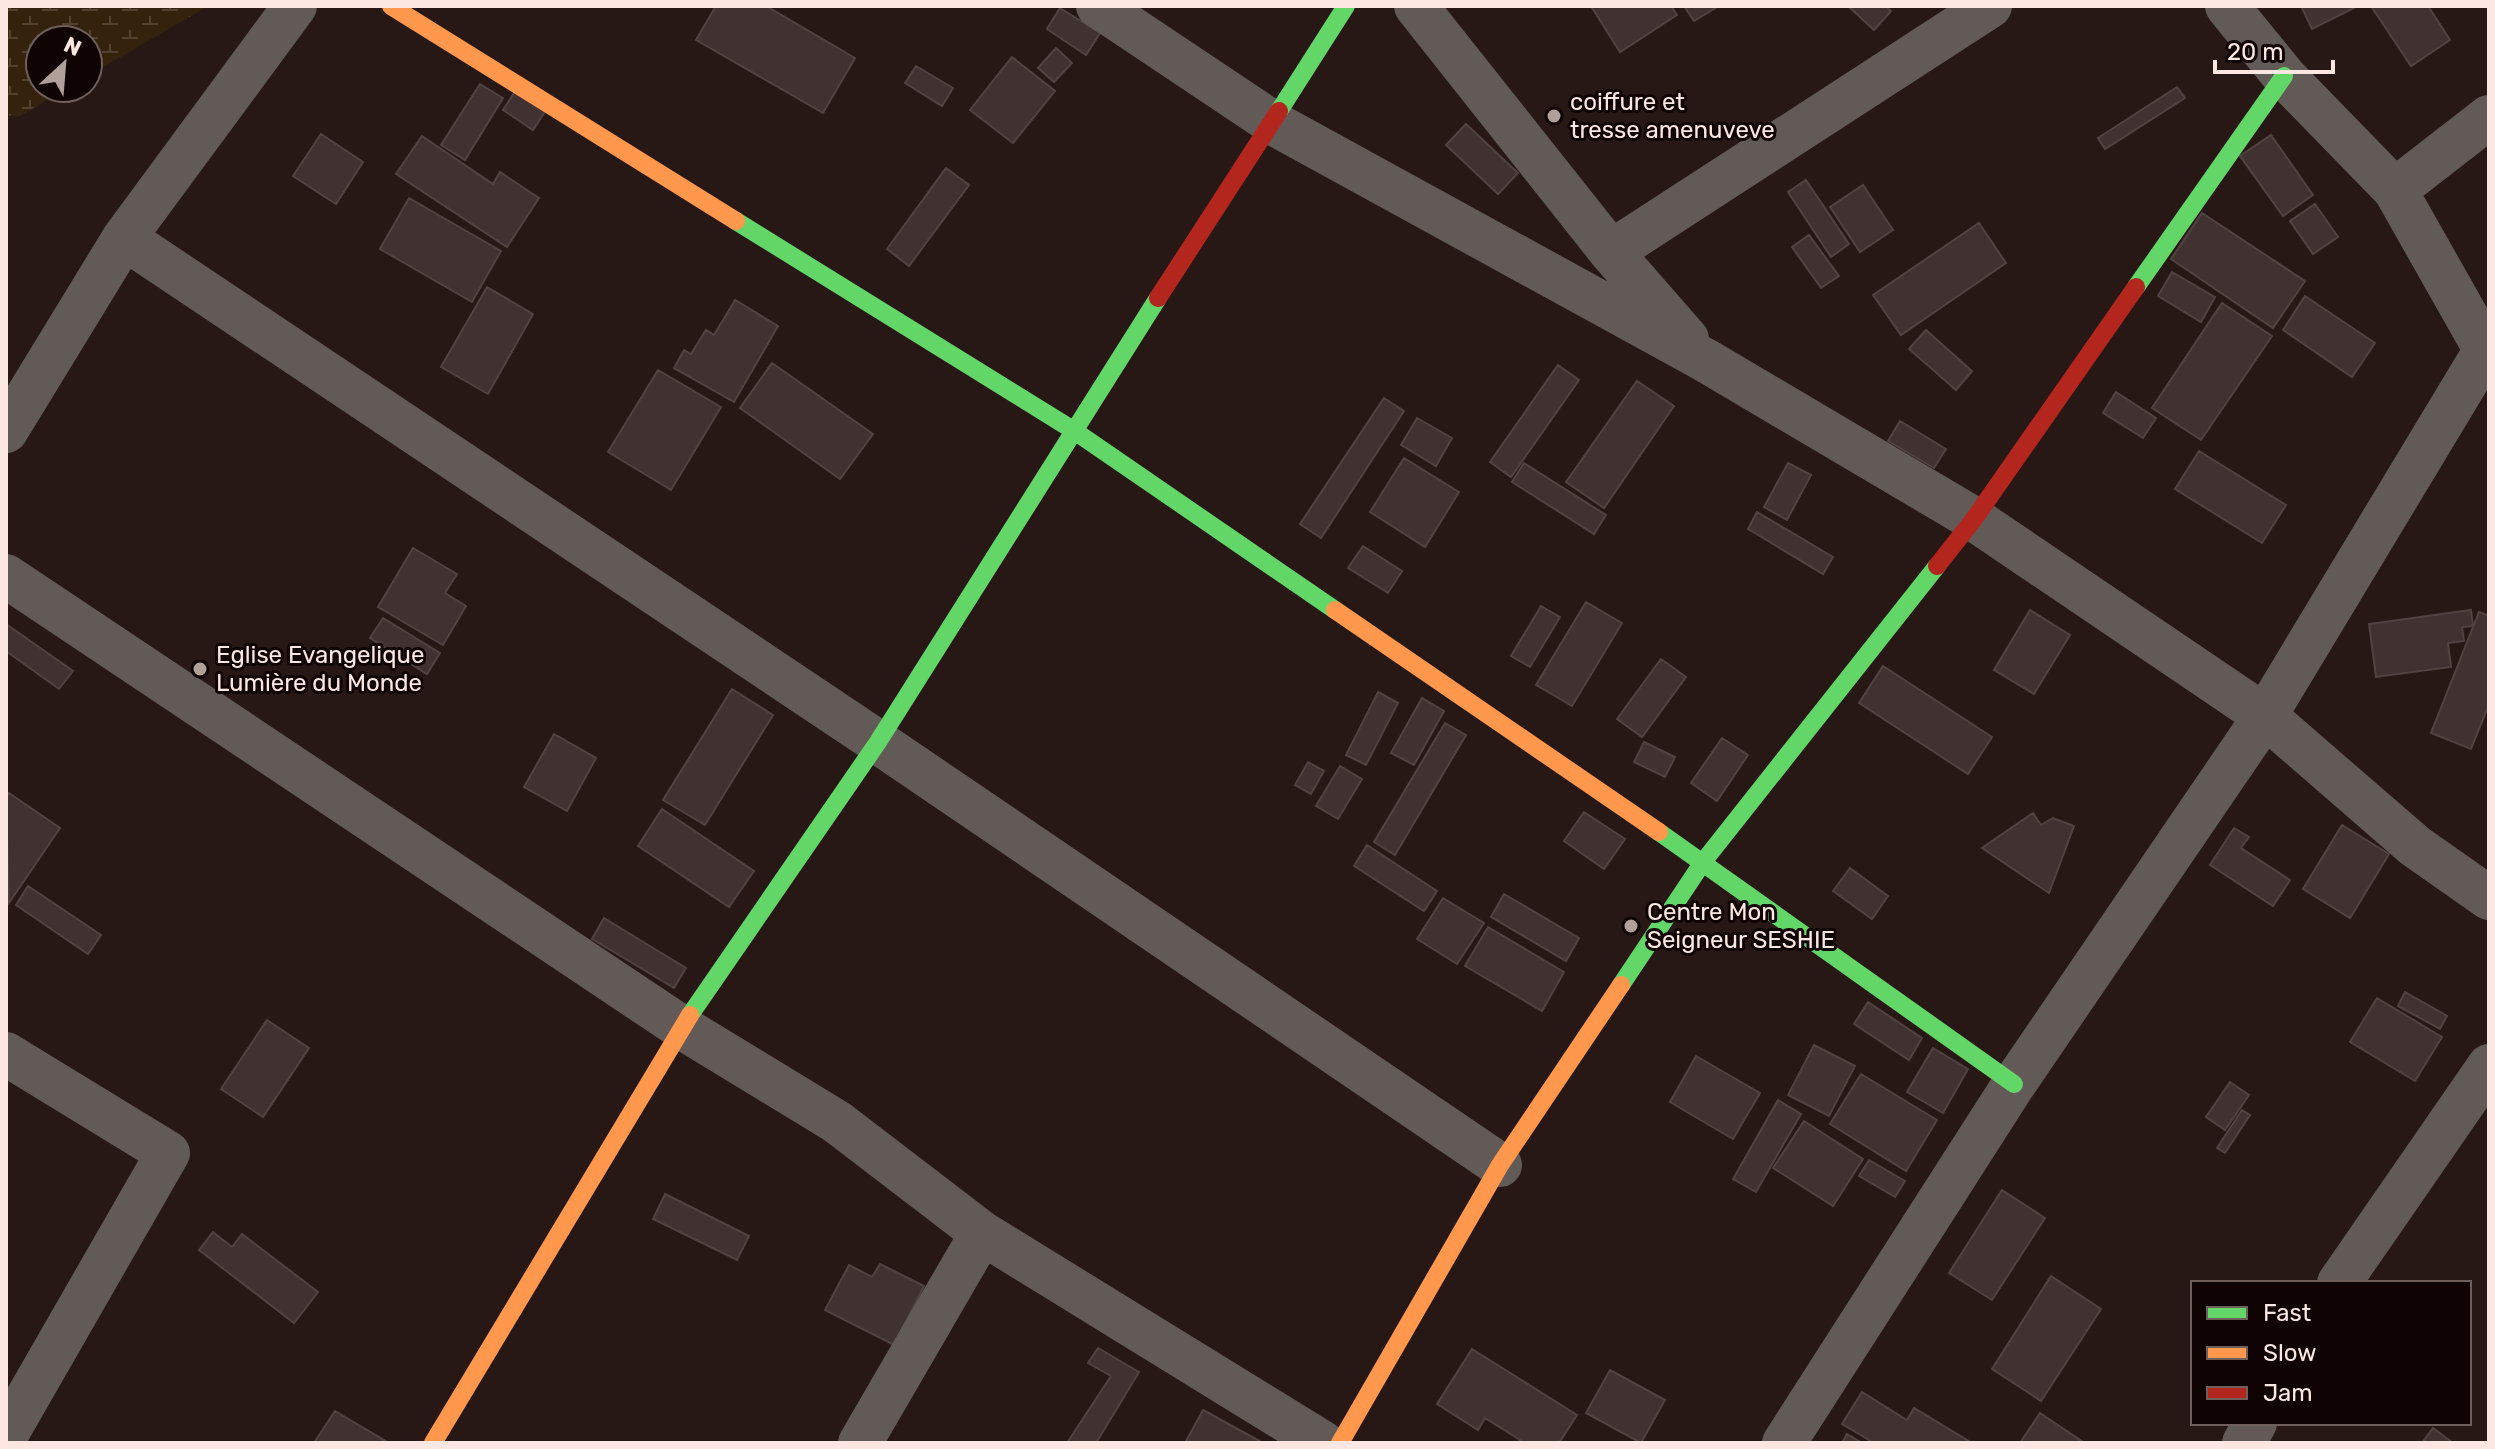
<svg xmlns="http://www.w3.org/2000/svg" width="2495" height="1449" font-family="Rubik,sans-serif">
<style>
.wetland{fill:url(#wetland-marsh)}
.building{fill:#403231;stroke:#514342;stroke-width:2}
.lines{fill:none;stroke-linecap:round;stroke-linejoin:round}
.street{stroke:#615a57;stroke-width:44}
.fast{stroke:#63d668;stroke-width:18}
.slow{stroke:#ff974d;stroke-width:18}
.jam{stroke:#b3261e;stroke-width:18}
.poi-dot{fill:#b19f9a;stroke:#0f0403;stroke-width:3}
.labels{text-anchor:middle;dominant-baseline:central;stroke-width:6;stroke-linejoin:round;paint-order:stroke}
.poi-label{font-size:24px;fill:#fce7e2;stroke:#0f0403;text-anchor:start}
</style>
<defs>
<pattern id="wetland-marsh" width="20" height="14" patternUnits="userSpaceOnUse" patternTransform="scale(2)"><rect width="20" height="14" fill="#34220c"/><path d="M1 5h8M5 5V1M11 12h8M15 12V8" fill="none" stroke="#52422f"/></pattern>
</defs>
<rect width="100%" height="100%" fill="#271815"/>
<path class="wetland" d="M 6,6 L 208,6 L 88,76 L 88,40 L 40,40 L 40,88 L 68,88 L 18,117 L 6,115 Z"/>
<path class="building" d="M 716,6 L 766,6 L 855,58 L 823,113 L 696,40 Z
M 1591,6 L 1671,6 L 1677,15 L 1620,52 Z
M 1684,6 L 1719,6 L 1694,21 Z
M 1848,6 L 1885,6 L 1891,11 L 1874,30 Z
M 2301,6 L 2353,6 L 2354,8 L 2312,29 Z
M 2371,6 L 2428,6 L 2450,40 L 2411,66 Z
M 1060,8 L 1100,33 L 1086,55 L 1047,29 Z
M 1056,48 L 1072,63 L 1054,82 L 1038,68 Z
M 1012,57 L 1055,91 L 1013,143 L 970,110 Z
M 916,66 L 953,88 L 942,106 L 905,83 Z
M 480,84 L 503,98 L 465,160 L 441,145 Z
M 2177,87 L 2185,98 L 2105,149 L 2098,138 Z
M 516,90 L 546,110 L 533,130 L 503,110 Z
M 1466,124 L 1518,173 L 1498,194 L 1446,145 Z
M 321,134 L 363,162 L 336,204 L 293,176 Z
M 2271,135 L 2313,195 L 2283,216 L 2240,156 Z
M 422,136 L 493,184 L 500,172 L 539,198 L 507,247 L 396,174 Z
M 946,168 L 969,185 L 909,266 L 887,249 Z
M 1806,180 L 1849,244 L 1831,257 L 1788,192 Z
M 1863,185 L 1893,230 L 1860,252 L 1830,207 Z
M 409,198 L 501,251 L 472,302 L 380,249 Z
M 2315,204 L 2338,237 L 2313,254 L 2290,221 Z
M 2202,213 L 2305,281 L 2273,328 L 2171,259 Z
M 1979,223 L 2006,263 L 1901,335 L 1873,295 Z
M 1809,235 L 1839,276 L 1821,288 L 1792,247 Z
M 2172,272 L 2215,297 L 2201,322 L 2158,296 Z
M 487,287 L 533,314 L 488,394 L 441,367 Z
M 2305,296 L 2375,343 L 2352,377 L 2283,330 Z
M 735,300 L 778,326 L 734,402 L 674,368 L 684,350 L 691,354 L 706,330 L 714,335 Z
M 2222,303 L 2272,336 L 2201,440 L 2152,408 Z
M 1926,330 L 1972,371 L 1956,390 L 1909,349 Z
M 772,363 L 873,434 L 840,479 L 740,408 Z
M 1558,365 L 1579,380 L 1511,477 L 1490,462 Z
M 658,370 L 721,407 L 671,490 L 608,452 Z
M 1637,381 L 1674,406 L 1604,508 L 1566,482 Z
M 2116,392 L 2156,418 L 2143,438 L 2103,413 Z
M 1384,398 L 1404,411 L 1321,538 L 1300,524 Z
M 1417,418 L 1452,438 L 1436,466 L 1401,445 Z
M 1900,421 L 1946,449 L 1934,468 L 1888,441 Z
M 2199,451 L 2286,505 L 2262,543 L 2175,489 Z
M 1404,458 L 1459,492 L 1425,547 L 1370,512 Z
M 1524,463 L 1606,515 L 1594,534 L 1512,482 Z
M 1788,463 L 1811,475 L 1787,520 L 1764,507 Z
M 1757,512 L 1833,557 L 1823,574 L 1748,529 Z
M 1363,546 L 1402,571 L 1388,593 L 1348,568 Z
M 413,548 L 457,574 L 445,593 L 466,606 L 443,645 L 378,607 Z
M 1586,602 L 1622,623 L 1572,706 L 1536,685 Z
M 1541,606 L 1560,617 L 1530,667 L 1511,656 Z
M 2030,610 L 2070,635 L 2034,694 L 1994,670 Z
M 2471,610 L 2473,626 L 2462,627 L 2464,641 L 2448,643 L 2451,667 L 2376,677 L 2369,624 Z
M 2479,612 L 2489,616 L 2489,704 L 2471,749 L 2431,733 Z
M 383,618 L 440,653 L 427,674 L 370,638 Z
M 6,624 L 73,671 L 59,689 L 6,651 Z
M 1661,659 L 1686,677 L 1642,737 L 1617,719 Z
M 1883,666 L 1992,737 L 1968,774 L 1859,703 Z
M 732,689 L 773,715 L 705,825 L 663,800 Z
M 1378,692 L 1398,703 L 1366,765 L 1346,755 Z
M 1422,698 L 1444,711 L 1414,765 L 1391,753 Z
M 1445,723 L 1466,735 L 1395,855 L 1374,842 Z
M 554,734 L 596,758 L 567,811 L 524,787 Z
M 1722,738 L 1748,755 L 1717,801 L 1691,783 Z
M 1644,742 L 1675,757 L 1665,777 L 1634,762 Z
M 1308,762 L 1324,771 L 1311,794 L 1295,785 Z
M 1340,766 L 1362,779 L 1338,819 L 1316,806 Z
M 9,793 L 60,828 L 9,903 L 6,798 Z
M 662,809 L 754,871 L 729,907 L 638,846 Z
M 1584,812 L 1625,839 L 1604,869 L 1564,841 Z
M 2033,813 L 2041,825 L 2053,818 L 2074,826 L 2049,893 L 1982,848 Z
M 2342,825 L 2389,854 L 2350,918 L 2303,889 Z
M 2234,828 L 2249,837 L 2241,848 L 2290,880 L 2273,906 L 2210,865 Z
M 1367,845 L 1437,891 L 1424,911 L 1354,866 Z
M 1850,868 L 1888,896 L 1872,919 L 1833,891 Z
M 28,886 L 101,935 L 88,954 L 16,905 Z
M 1504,894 L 1579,938 L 1566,961 L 1491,917 Z
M 1443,898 L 1484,923 L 1457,964 L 1417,939 Z
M 604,918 L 686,968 L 674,988 L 592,939 Z
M 1488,927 L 1564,972 L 1542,1011 L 1465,966 Z
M 2405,992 L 2447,1016 L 2440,1029 L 2398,1006 Z
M 2377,998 L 2442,1037 L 2415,1081 L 2350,1042 Z
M 1868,1002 L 1922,1038 L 1909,1060 L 1854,1024 Z
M 267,1020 L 309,1048 L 263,1117 L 221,1089 Z
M 1814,1045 L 1855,1066 L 1829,1116 L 1788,1095 Z
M 1933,1048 L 1968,1069 L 1943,1113 L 1907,1092 Z
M 1696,1056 L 1760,1093 L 1733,1139 L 1670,1102 Z
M 1861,1074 L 1937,1120 L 1906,1171 L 1830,1124 Z
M 2230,1082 L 2249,1095 L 2225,1130 L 2206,1117 Z
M 1778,1100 L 1801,1114 L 1756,1192 L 1733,1179 Z
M 2242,1110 L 2250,1115 L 2225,1153 L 2217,1148 Z
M 1804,1121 L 1863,1159 L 1833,1206 L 1773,1168 Z
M 1869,1160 L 1905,1181 L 1895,1197 L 1859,1176 Z
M 2002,1190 L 2045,1218 L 1992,1300 L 1949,1273 Z
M 665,1194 L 749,1236 L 737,1260 L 653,1219 Z
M 213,1232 L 232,1247 L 242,1234 L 318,1292 L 294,1323 L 199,1250 Z
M 880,1264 L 924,1286 L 894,1345 L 825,1310 L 849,1265 L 872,1277 Z
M 2051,1276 L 2101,1309 L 2041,1401 L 1992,1369 Z
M 1098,1348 L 1139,1372 L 1096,1443 L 1067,1443 L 1111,1376 L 1088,1363 Z
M 1472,1349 L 1577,1415 L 1559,1443 L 1518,1443 L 1520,1440 L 1485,1418 L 1478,1430 L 1437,1404 Z
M 1610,1370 L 1665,1400 L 1641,1443 L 1586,1413 Z
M 1862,1392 L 1907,1420 L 1914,1408 L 1972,1443 L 1874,1443 L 1842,1424 Z
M 1203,1410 L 1263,1443 L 1185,1443 Z
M 335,1411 L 389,1443 L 314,1443 Z
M 2040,1413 L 2083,1442 L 2082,1443 L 2020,1443 Z
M 2433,1428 L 2453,1443 L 2422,1443 Z
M 1847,1434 L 1862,1443 L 1842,1443 Z"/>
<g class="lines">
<path class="street" d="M 1098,6 L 1273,123 L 1705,360 L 1974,519 L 2265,716 L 2415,846 L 2489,898
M 1416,6 L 1611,252 L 1687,339
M 2227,6 L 2284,76 L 2395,190 L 2489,356
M 2395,190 L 2489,117
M 124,238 L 878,742 L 1500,1165
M 1611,252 L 1990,6
M 6,431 L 124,238 L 295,6
M 6,576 L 681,1027 L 837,1122 L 982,1233 L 1323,1443
M 6,1054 L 168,1153 L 6,1435
M 2339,1283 L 2489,1066
M 860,1443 L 982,1233
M 1784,1443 L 2014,1084 L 2265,716 L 2485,351
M 2244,1443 L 2255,1423"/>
<path class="fast" d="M 1279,111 L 1346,6
M 736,221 L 1073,430 L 1335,610
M 2136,287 L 2284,76
M 1659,832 L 2014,1084
M 1621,985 L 1703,862 L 1937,566
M 690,1015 L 878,742 L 1158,298"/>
<path class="slow" d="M 391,6 L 736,221
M 1335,610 L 1659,832
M 433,1443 L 690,1015
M 1340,1443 L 1500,1165 L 1621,985"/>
<path class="jam" d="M 1158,298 L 1279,111
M 1937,566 L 1974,519 L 2136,287"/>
</g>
<g class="poi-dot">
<circle cx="1554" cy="116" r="8"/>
<circle cx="200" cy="669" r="8"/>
<circle cx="1631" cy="926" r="8"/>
</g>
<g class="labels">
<g class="poi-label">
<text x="1570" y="102">coiffure et<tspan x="1570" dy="28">tresse amenuveve</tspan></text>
<text x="216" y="655">Eglise Evangelique<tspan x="216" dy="28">Lumière du Monde</tspan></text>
<text x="1647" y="912">Centre Mon<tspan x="1647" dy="28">Seigneur SESHIE</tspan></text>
</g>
</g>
<rect width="2495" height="1449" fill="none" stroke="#fce7e2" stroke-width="16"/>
<rect x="2191" y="1281" width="280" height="144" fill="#0f0403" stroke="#6e5f5c" stroke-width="2"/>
<rect x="2207" y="1307" width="40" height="12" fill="#63d668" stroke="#6e5f5c" stroke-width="2"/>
<text x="2263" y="1321" font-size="24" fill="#fce7e2">Fast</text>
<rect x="2207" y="1347" width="40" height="12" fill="#ff974d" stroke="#6e5f5c" stroke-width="2"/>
<text x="2263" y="1361" font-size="24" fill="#fce7e2">Slow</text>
<rect x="2207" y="1387" width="40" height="12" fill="#b3261e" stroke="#6e5f5c" stroke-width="2"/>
<text x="2263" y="1401" font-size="24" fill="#fce7e2">Jam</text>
<g transform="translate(64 64) rotate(26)"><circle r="38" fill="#0f0403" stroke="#6e5f5c" stroke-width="2"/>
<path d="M0-6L14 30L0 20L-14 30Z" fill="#b19f9a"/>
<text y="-12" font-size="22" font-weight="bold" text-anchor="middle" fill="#fce7e2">N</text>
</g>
<path d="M2215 60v12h118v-12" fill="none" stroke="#fce7e2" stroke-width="4"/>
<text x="2227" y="60" font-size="24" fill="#fce7e2" stroke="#0f0403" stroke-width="6" paint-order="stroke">20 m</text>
</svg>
